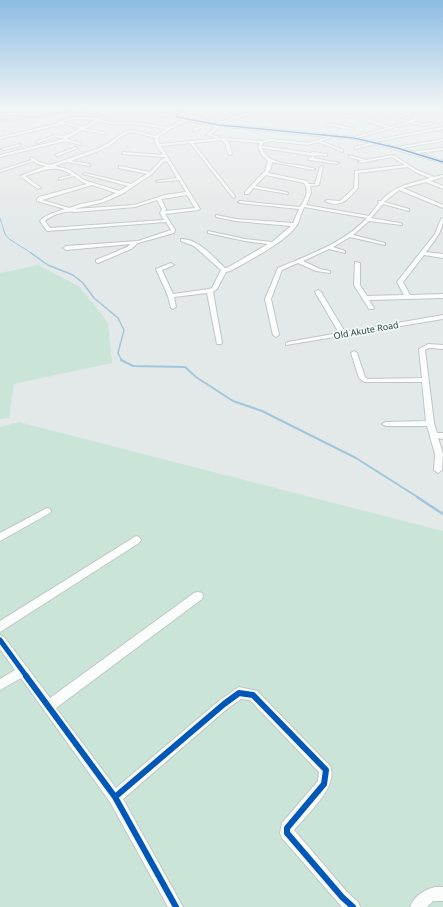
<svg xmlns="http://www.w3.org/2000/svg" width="443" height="907" font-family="'Noto Sans',sans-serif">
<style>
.green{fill:#cbe4d8}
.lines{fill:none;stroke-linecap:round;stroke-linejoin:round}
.stream-far3{stroke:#a0c7db;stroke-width:1}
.stream-far2{stroke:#a0c7db;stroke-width:1.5}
.stream-far1{stroke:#a0c7db;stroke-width:2}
.stream{stroke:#a0c7db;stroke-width:2.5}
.minor-casing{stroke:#c0c6c5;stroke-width:2}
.major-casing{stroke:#bbc5c5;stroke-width:2}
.minor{fill:#fbfcfc;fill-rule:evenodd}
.major{fill:#cdd5d5;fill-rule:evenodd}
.cycleway-far2-casing{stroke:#f1f9f6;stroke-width:2.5}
.cycleway-far1-casing{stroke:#f1f9f6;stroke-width:8}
.cycleway-casing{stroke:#f1f9f6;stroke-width:9}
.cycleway-far2{stroke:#0057b8;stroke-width:1.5}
.cycleway-far1{stroke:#0057b8;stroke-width:5}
.cycleway{stroke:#0057b8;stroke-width:6}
.labels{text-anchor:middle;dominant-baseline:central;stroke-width:3.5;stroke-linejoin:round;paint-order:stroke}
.far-street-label{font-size:9px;fill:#1f3e3c;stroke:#f1f9f6}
</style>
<rect width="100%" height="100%" fill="#e3e9e8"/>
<path class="green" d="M 38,265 L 80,287 L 108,323 L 112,363 L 14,384 L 9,418 L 0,419 L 0,273 Z
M 19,422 L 443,531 L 443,907 L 0,907 L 0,427 Z"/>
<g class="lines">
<path class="stream-far3" d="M 0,218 L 5,234 L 9,239 L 33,254"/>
<path class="stream-far2" d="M 31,253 L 48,265 L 73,275 L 83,283 L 94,298 L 118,318 L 124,330 L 118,353 L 122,361"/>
<path class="stream-far1" d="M 121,360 L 133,366 L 185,367 L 196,377 L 233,401 L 262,411 L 356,458 L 419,498"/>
<path class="stream" d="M 417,497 L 443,514"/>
<defs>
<path id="minor" d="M 116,108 L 133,108 L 131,109 Z
M 184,108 L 188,108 L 179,114 L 179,116 C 183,118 189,121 194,120 C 207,117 217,108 230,108 L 198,121 L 216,123 L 253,111 L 254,113 L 220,124 L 354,137 L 387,128 L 360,119 L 297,108 L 304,108 L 360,117 L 391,127 L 407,122 L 362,113 L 364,112 L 410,121 L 416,117 L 374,108 L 380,108 L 419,116 L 431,108 L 434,108 L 413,122 L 422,124 L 431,122 L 432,124 L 422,126 L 410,123 L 357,138 L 370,141 L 443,127 L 443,129 L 374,142 L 398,147 L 443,139 L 443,141 L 402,148 L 415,152 L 417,151 L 443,148 L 443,150 L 418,153 L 443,161 L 443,163 L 375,144 L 355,149 L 354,147 L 371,143 L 354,139 L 333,137 L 321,141 L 343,150 L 343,152 L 318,142 L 308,145 L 271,141 L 263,143 L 262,146 L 311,153 L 313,152 L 327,154 L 327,156 L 318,155 L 315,156 L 262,148 C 269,168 299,162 315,169 L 313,170 L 272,162 L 271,168 L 268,173 L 307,181 L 309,184 L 315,184 L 320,167 L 323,166 L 319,185 L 310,186 L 311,193 L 306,205 L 369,216 L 379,203 L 378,201 L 381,201 C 395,185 410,184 430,178 L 415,172 L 408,167 L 358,173 L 358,188 C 348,199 341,209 325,201 L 327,200 L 340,201 L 354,188 L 355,171 L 405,165 L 392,157 L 360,163 L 358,162 L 362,161 L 349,157 L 349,155 L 366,160 L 393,155 L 417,170 L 434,177 L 443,175 L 443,177 L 431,181 L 443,186 L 443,189 L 426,182 L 403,188 L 443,205 L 443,208 L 399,190 L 384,202 L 409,209 L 409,211 L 383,204 L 371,218 L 400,223 L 402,224 L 402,225 L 369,221 L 353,235 L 385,243 L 385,245 L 350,237 L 333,247 L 345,251 L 345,253 L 329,249 L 303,261 L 320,269 L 330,271 L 330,273 L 316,271 L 298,263 L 282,270 L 271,299 L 279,335 L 276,337 L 273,335 L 265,299 L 278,268 C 308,255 344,243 367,218 L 304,207 C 301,213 300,220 297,225 C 286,242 248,261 230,271 L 226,272 L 217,289 L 213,292 L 222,343 L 221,344 L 217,344 L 207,293 L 174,297 L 176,307 L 173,309 L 171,308 L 168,296 L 156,269 L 171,263 L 174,265 L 162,270 L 173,294 L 209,289 L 212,288 L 221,270 L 194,246 L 181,241 L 181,239 C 198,238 214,258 225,268 L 227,268 L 268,244 L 245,241 L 208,233 L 208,231 L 245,239 L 272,242 L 291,226 L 236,221 L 216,217 L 216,215 L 236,219 L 293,223 L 299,209 L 240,203 L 238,202 L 240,201 L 300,207 C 305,199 310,192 304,183 L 266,175 L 255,186 L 286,192 L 288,193 L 288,194 L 253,188 L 249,194 L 245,194 L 245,192 L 265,171 L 268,161 L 261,154 L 258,147 L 260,143 L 226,140 L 229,143 L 232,154 L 230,155 L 228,154 L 225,143 L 221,140 L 193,143 L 235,196 L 235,197 L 233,198 L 190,143 L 161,146 L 200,209 L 198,210 L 165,214 L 175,230 L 174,233 L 138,243 L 131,249 L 98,263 L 96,262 L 96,260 L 127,247 L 131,244 L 66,250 L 63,248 L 66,246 L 138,241 L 171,230 L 166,222 L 47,231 L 40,221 C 46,214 56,212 65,209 L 37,201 L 37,199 L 39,197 L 87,184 L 82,182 L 74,176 L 59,180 L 59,178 L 72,175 C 55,163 42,171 25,176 L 41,188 L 38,189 L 20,176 L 46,166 L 37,164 L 34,161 L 0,172 L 0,170 L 32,160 L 30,158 L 32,157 L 39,162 L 50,165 L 97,149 L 107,144 L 125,131 L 133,130 L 155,136 L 166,129 L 136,124 L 112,124 L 99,121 L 85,129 L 105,132 L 105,134 L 82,130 L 68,138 L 67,139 L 81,143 L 81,145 L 65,141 L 0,157 L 0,155 L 63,139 L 64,138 L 55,137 L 37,143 L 35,142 L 55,135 L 65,136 L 80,128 L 64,124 L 0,139 L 0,137 L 60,123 L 56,122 L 74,117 L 99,118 L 105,114 L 74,112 L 73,110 L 109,112 L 101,120 L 112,122 L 136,122 L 169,127 L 184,120 L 139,111 L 141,110 L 175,116 L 176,113 ZM 74,119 L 96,120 L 83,127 L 63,122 ZM 187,121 L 205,124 L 193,129 L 194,131 L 209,124 L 216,126 L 206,135 L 217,138 L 218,136 L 211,135 L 220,126 L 328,137 L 308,143 L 271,139 L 262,141 L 222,138 L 160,144 L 158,140 L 159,136 L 170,129 ZM 133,132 L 155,138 L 156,145 L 163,155 L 123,152 L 122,154 L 165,157 L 165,158 L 161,160 L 150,172 L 119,166 L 119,168 L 147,174 L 131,184 L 85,173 L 83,174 L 128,186 L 119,191 L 84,180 L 70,170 L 55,166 L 66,162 L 90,166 L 90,164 L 71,161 C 83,156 97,153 109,146 C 117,141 123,133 133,132 ZM 167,161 L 177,178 L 156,181 L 158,182 L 179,180 L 186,192 L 165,195 L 134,205 L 74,209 L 104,202 L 122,194 L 152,174 L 163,162 ZM 92,185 L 116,193 L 101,200 L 81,204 L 69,208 L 42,200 ZM 187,195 L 195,208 L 165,211 L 166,209 L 161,199 ZM 157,200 L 162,209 L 160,213 L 164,220 L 50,228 L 45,221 C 52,215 66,210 75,212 L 135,207 Z
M 48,112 L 50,115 L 0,115 L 0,113 Z
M 327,123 L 352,128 L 354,129 L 352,130 L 326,125 Z
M 20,144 L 21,146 L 3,150 L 1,149 Z
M 75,147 L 78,148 L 58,156 L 55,155 Z
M 313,156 L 315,157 L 313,158 L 339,163 L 337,164 L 309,160 L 309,158 Z
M 443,218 C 443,232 434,241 426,252 L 443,254 L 443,258 L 424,255 L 403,282 L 410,295 L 443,294 L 443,298 L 369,300 L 374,308 L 373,309 L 369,309 L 354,285 L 355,262 L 360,263 L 360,285 L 367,296 L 404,295 L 397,282 L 435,234 L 441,219 Z
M 318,290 L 321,292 L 345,332 L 443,315 L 443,319 L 286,345 L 286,343 L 288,342 L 339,333 L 315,292 Z
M 428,344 L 443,345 L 443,349 L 429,348 L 425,350 L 434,423 L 437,433 L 443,433 L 443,439 L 438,438 L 443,454 L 442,470 L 438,473 L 434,470 L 435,454 L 427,426 L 386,426 L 382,424 L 386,422 L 426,421 L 422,382 L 364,382 L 359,378 L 351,353 L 354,351 L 357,353 L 365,377 L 368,379 L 422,378 L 419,349 Z
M 47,508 L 50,509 L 51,511 L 50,513 L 0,541 L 0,533 Z
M 136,536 L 139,537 L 141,540 L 139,543 L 0,632 L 0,621 Z
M 198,592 L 202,593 L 203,596 L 202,599 L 56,708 L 116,788 L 220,700 L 239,687 L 257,691 L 330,766 C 339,787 306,815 294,830 L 347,892 L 358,902 L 360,907 L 342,907 L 282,838 L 280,833 L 282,823 L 318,781 L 319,772 L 250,700 L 241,699 L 228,708 L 123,799 L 183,907 L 168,907 L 110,802 L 21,678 L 0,690 L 0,679 L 15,670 L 0,649 L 0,635 L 4,637 L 50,698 L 194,593 Z
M 435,887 L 443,887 L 443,901 L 433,901 L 427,907 L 410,907 C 414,896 424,890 435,887 Z"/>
<path id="major" d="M 83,108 L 94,108 L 0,122 L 0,120 Z"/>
</defs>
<use href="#minor" class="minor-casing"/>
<use href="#major" class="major-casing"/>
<use href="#minor" class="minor"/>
<use href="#major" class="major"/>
<defs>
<path id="cycleway-far2" d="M 186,108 L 177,114 L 177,117 L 219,125 L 354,138 L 397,148 L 443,162"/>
<path id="cycleway-far1" d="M 0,640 L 27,677"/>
<path id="cycleway" d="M 26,676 L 115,797 L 176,907
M 115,797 L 224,704 L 239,693 L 253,695 L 326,770 L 324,784 L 287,828 L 287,833 L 342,897 L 353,907"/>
</defs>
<use href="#cycleway-far2" class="cycleway-far2-casing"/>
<use href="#cycleway-far1" class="cycleway-far1-casing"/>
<use href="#cycleway" class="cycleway-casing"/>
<use href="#cycleway-far2" class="cycleway-far2"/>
<use href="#cycleway-far1" class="cycleway-far1"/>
<use href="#cycleway" class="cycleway"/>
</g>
<linearGradient id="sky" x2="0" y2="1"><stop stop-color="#8bbce3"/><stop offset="0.46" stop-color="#f2f5f5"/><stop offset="1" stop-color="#f2f5f5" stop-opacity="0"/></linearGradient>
<rect width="443" height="235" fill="url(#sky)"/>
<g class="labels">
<g class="far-street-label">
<text transform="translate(366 330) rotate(-10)">Old Akute Road</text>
</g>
</g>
</svg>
